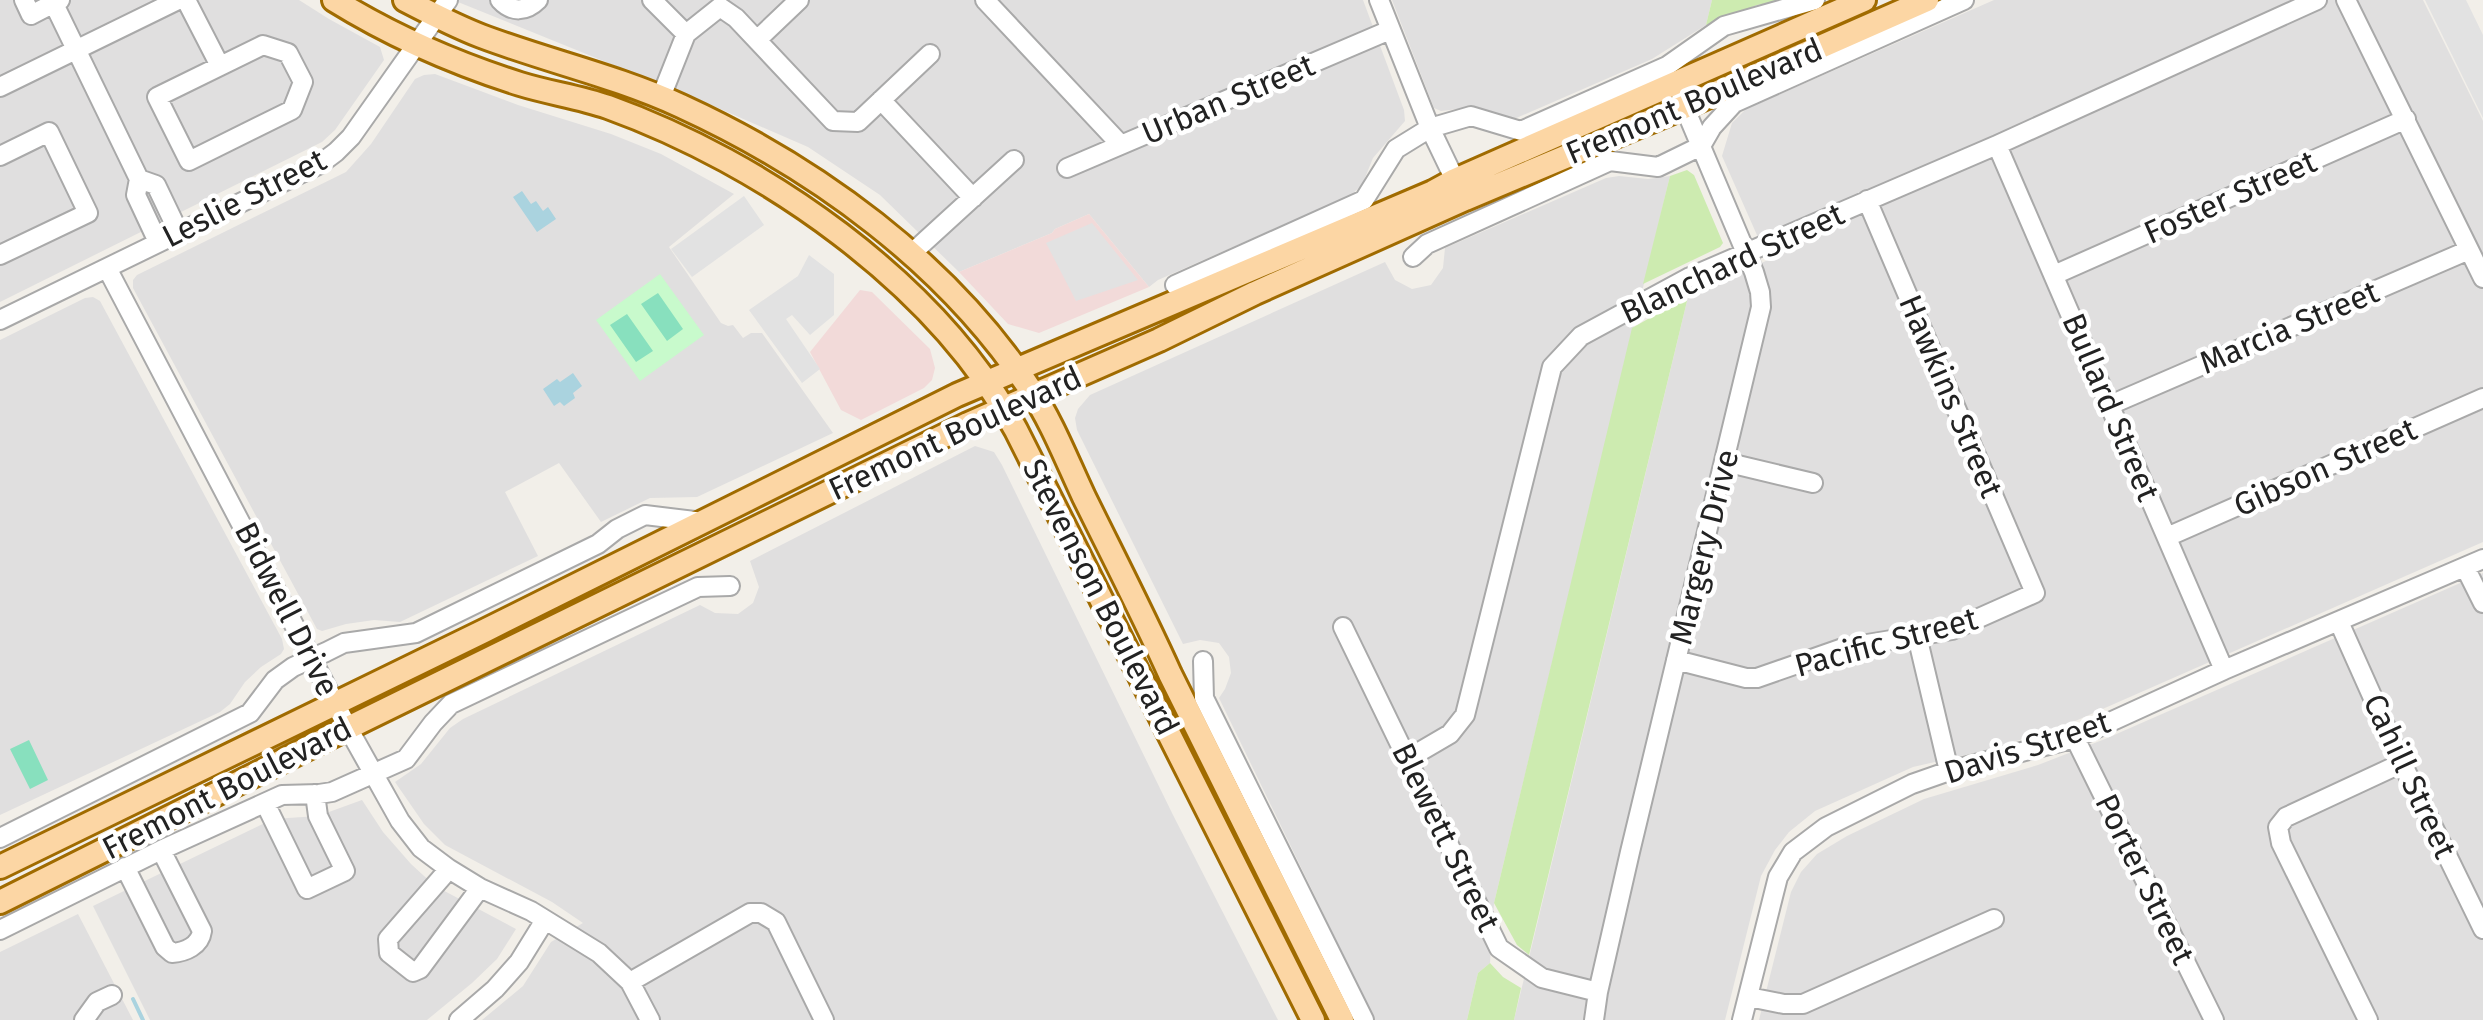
<svg xmlns="http://www.w3.org/2000/svg" width="2483" height="1020" font-family="'Fira Sans',sans-serif">
<style>
.residential{fill:#e0dfdf}
.commercial{fill:#f2dad9}
.grass{fill:#cdebb0}
.park{fill:#c8facc}
.pitch{fill:#88e0be}
.parking{fill:#e2e2e2}
.water{fill:#aad3df}
.lines{fill:none;stroke-linecap:round;stroke-linejoin:round}
.stream{stroke:#aad3df;stroke-width:4}
.minor-casing{stroke:#a9a9a9;stroke-width:22}
.major-casing{stroke:#a06b00;stroke-width:28}
.minor{stroke:#fff;stroke-width:18}
.major{stroke:#fcd6a4;stroke-width:22}
.labels{text-anchor:middle;dominant-baseline:central;stroke-width:9;stroke-linejoin:round;paint-order:stroke}
.street-label{font-size:32px;fill:#222;stroke:#fff}
</style>
<rect width="100%" height="100%" fill="#f2efe9"/>
<path class="residential" d="M 0,0 L 299,0 L 329,19 L 380,47 L 384,60 L 335,130 L 322,142 L 0,302 Z
M 453,0 L 1363,0 L 1404,110 L 1405,121 L 1373,158 L 1362,185 L 1351,195 L 1158,280 L 1149,287 L 1089,214 L 1055,229 L 1052,233 L 959,272 L 880,195 L 808,147 L 702,101 Z
M 1392,0 L 1712,0 L 1706,25 L 1652,59 L 1514,119 L 1504,119 L 1483,112 L 1458,109 L 1441,111 L 1434,108 Z
M 1994,0 L 2423,0 L 2483,121 L 2483,542 L 2073,722 L 1996,748 L 1913,767 L 1815,811 L 1789,832 L 1775,850 L 1761,876 L 1725,1020 L 1514,1020 L 1687,301 L 1685,298 L 1768,260 L 1722,156 L 1732,123 L 1746,109 Z
M 435,74 L 518,105 L 611,134 L 661,154 L 734,194 L 669,247 L 721,323 L 728,326 L 733,325 L 743,338 L 751,333 L 762,333 L 833,433 L 697,497 L 650,498 L 601,522 L 559,463 L 505,492 L 538,556 L 400,622 L 374,620 L 346,624 L 322,631 L 317,629 L 133,288 L 133,280 L 137,275 L 346,172 L 371,144 L 415,79 L 424,75 Z
M 1619,176 L 1648,179 L 1670,176 L 1494,903 L 1490,963 L 1478,973 L 1467,1020 L 1375,1020 L 1219,698 L 1225,689 L 1231,673 L 1229,657 L 1219,643 L 1200,640 L 1183,644 L 1077,430 L 1075,418 L 1078,409 L 1090,395 L 1385,262 L 1395,280 L 1412,289 L 1431,285 L 1443,268 L 1445,248 L 1606,178 Z
M 93,297 L 100,301 L 282,639 L 284,649 L 281,654 L 261,667 L 245,682 L 230,704 L 220,712 L 0,815 L 0,340 L 85,298 Z
M 975,446 L 994,452 L 1002,465 L 1173,815 L 1278,1020 L 482,1020 L 523,986 L 551,942 L 583,923 L 552,902 L 445,845 L 424,824 L 395,782 L 421,764 L 450,728 L 463,719 L 700,605 L 715,613 L 738,614 L 753,603 L 759,587 L 750,561 Z
M 2483,573 L 2483,1020 L 1759,1020 L 1791,892 L 1801,872 L 1817,854 L 1847,836 L 1924,799 L 2038,765 L 2105,739 Z
M 362,800 L 383,832 L 411,864 L 435,886 L 516,929 L 497,959 L 472,983 L 427,1020 L 150,1020 L 93,906 L 273,819 L 318,816 Z
M 78,914 L 133,1020 L 0,1020 L 0,952 Z"/>
<path class="commercial" d="M 1089,214 L 1149,287 L 1039,333 L 1008,324 L 959,272 L 1052,233 L 1055,229 Z
M 860,290 L 872,292 L 930,349 L 935,368 L 932,380 L 924,388 L 861,420 L 841,410 L 810,352 Z"/>
<path class="grass" d="M 1712,0 L 1786,0 L 1757,5 L 1706,25 Z
M 1687,170 L 1694,175 L 1723,243 L 1720,247 L 1643,284 L 1670,176 Z
M 1685,298 L 1687,301 L 1529,955 L 1517,945 L 1494,903 L 1632,328 Z
M 1490,963 L 1503,977 L 1521,988 L 1514,1020 L 1467,1020 L 1478,973 Z"/>
<path class="park" d="M 660,274 L 704,335 L 640,381 L 596,320 Z"/>
<path class="pitch" d="M 658,293 L 683,329 L 667,341 L 641,304 Z
M 627,314 L 653,351 L 636,362 L 610,325 Z
M 29,740 L 48,780 L 30,789 L 10,749 Z"/>
<path class="parking" d="M 2425,0 L 2466,0 L 2483,35 L 2483,118 Z
M 744,196 L 764,225 L 692,277 L 671,249 Z
M 1092,223 L 1138,280 L 1076,301 L 1046,243 Z
M 809,255 L 834,274 L 834,315 L 810,335 L 792,315 L 786,319 L 820,369 L 802,383 L 749,310 L 798,276 Z"/>
<path class="water" d="M 522,191 L 531,204 L 536,201 L 543,211 L 548,207 L 556,219 L 537,232 L 513,197 Z
M 573,373 L 582,386 L 573,393 L 575,398 L 564,406 L 560,402 L 554,406 L 543,389 L 557,379 L 560,382 Z"/>
<g class="lines">
<path class="stream" d="M 133,999 L 143,1020"/>
<defs>
<path id="minor" d="M 24,0 L 31,15 L 60,0
M 186,0 L 220,66
M 500,0 C 512,13 526,12 538,0
M 652,0 L 686,34 L 720,7 L 736,18 L 833,121 L 858,122 L 930,54
M 985,0 L 1121,145
M 1379,0 L 1430,128 L 1455,180
M 2346,0 L 2483,278
M 54,4 L 139,179 L 156,185 L 178,231
M 757,40 L 799,0
M 263,45 L 288,53 L 303,82 L 292,110 L 189,161 L 157,97 Z
M 0,87 L 178,0
M 661,97 L 686,34
M 881,100 L 973,198
M 1997,145 L 2224,670
M 0,156 L 49,132 L 88,213 L 0,255
M 1067,168 L 1390,30
M 139,179 L 136,195 L 158,242
M 911,254 L 1014,160
M 1413,257 L 1427,244 L 1610,161 L 1658,167 L 1701,146 L 1712,127 L 1734,103 L 1964,0
M 107,268 L 348,728 L 400,821 L 421,848 L 449,869 L 480,888 L 531,911 L 599,953 L 630,982 L 650,1020
M 2054,275 L 2406,119
M 1175,285 L 1364,200 L 1396,149 L 1430,128 L 1471,116 L 1521,131 L 1667,66 L 1724,26 L 1815,0
M 0,320 L 320,164 L 336,152 L 351,137 L 448,0
M 2110,405 L 2469,250
M 1725,462 L 1813,483
M 2167,537 L 2483,398
M 2465,567 L 2483,603
M 2339,622 L 2402,763 L 2483,929
M 1343,627 L 1499,948 L 1542,978 L 1598,992
M 1917,636 L 1949,771
M 1676,660 L 1746,678 L 1757,678 L 1843,648 L 1952,630 L 2035,593 L 1867,200
M 1203,661 L 1204,698 L 1364,1020
M 2075,738 L 2214,1020
M 1409,758 L 1450,734 L 1465,715 L 1552,367 L 1581,336 L 1690,277 L 1997,145 L 2317,0
M 265,803 L 307,889 L 345,871 L 318,816 L 315,794
M 0,838 L 250,713 L 275,680 L 293,667 L 326,652 L 344,643 L 416,633 L 598,544 L 617,529 L 645,515 L 703,522
M 125,867 L 165,947 L 172,953 C 185,952 200,946 202,931 L 161,850
M 449,869 L 388,939 L 389,953 L 413,972 L 420,969 L 480,888
M 0,930 L 161,850 L 282,795 L 319,794 L 332,792 L 406,759 L 433,723 L 451,704 L 698,587 L 730,586
M 630,982 L 750,913 L 761,913 L 776,922 L 824,1020
M 1749,997 L 1784,1004 L 1803,1004 L 1994,919
M 84,1020 L 97,1002 L 112,995
M 459,1020 L 495,989 L 519,962 L 545,920
M 1594,1020 L 1598,992 L 1630,852 L 1761,307 L 1760,292 L 1754,272 L 1681,99
M 1742,1020 L 1778,877 L 1793,852 L 1826,827 L 1912,784 L 1949,771 L 2075,738 L 2224,670 L 2483,559
M 2368,1020 L 2281,843 L 2278,827 L 2286,817 L 2402,763"/>
<path id="major" d="M 334,0 C 392,36 454,63 520,84 C 549,93 579,97 608,107 C 763,163 936,282 1016,430 L 1313,1020
M 405,0 C 430,13 455,26 481,36 C 547,61 616,76 681,106 C 816,168 947,263 1030,389 C 1052,422 1067,461 1084,497 C 1113,556 1143,614 1170,674 L 1342,1020
M 0,867 L 484,631 L 957,395 L 1433,192 L 1455,180 L 1864,0
M 0,902 L 348,728 L 968,424 L 1159,340 L 1255,293 L 1465,199 L 1684,107 L 1927,0"/>
</defs>
<use href="#minor" class="minor-casing"/>
<use href="#major" class="major-casing"/>
<use href="#minor" class="minor"/>
<use href="#major" class="major"/>
</g>
<g class="labels">
<g class="street-label">
<text transform="translate(1228 99) rotate(-23)">Urban Street</text>
<text transform="translate(1694 101) rotate(-23)">Fremont Boulevard</text>
<text transform="translate(2230 197) rotate(-24)">Foster Street</text>
<text transform="translate(244 198) rotate(-27)">Leslie Street</text>
<text transform="translate(1732 263) rotate(-25)">Blanchard Street</text>
<text transform="translate(2289 327) rotate(-23)">Marcia Street</text>
<text transform="translate(1951 396) rotate(67)">Hawkins Street</text>
<text transform="translate(2111 407) rotate(67)">Bullard Street</text>
<text transform="translate(955 433) rotate(-25)">Fremont Boulevard</text>
<text transform="translate(2325 467) rotate(-24)">Gibson Street</text>
<text transform="translate(1704 547) rotate(-76)">Margery Drive</text>
<text transform="translate(1101 597) rotate(63)">Stevenson Boulevard</text>
<text transform="translate(287 609) rotate(63)">Bidwell Drive</text>
<text transform="translate(1886 642) rotate(-15)">Pacific Street</text>
<text transform="translate(2027 747) rotate(-18)">Davis Street</text>
<text transform="translate(2410 776) rotate(65)">Cahill Street</text>
<text transform="translate(227 788) rotate(-27)">Fremont Boulevard</text>
<text transform="translate(1446 837) rotate(64)">Blewett Street</text>
<text transform="translate(2145 879) rotate(64)">Porter Street</text>
</g>
</g>
</svg>
